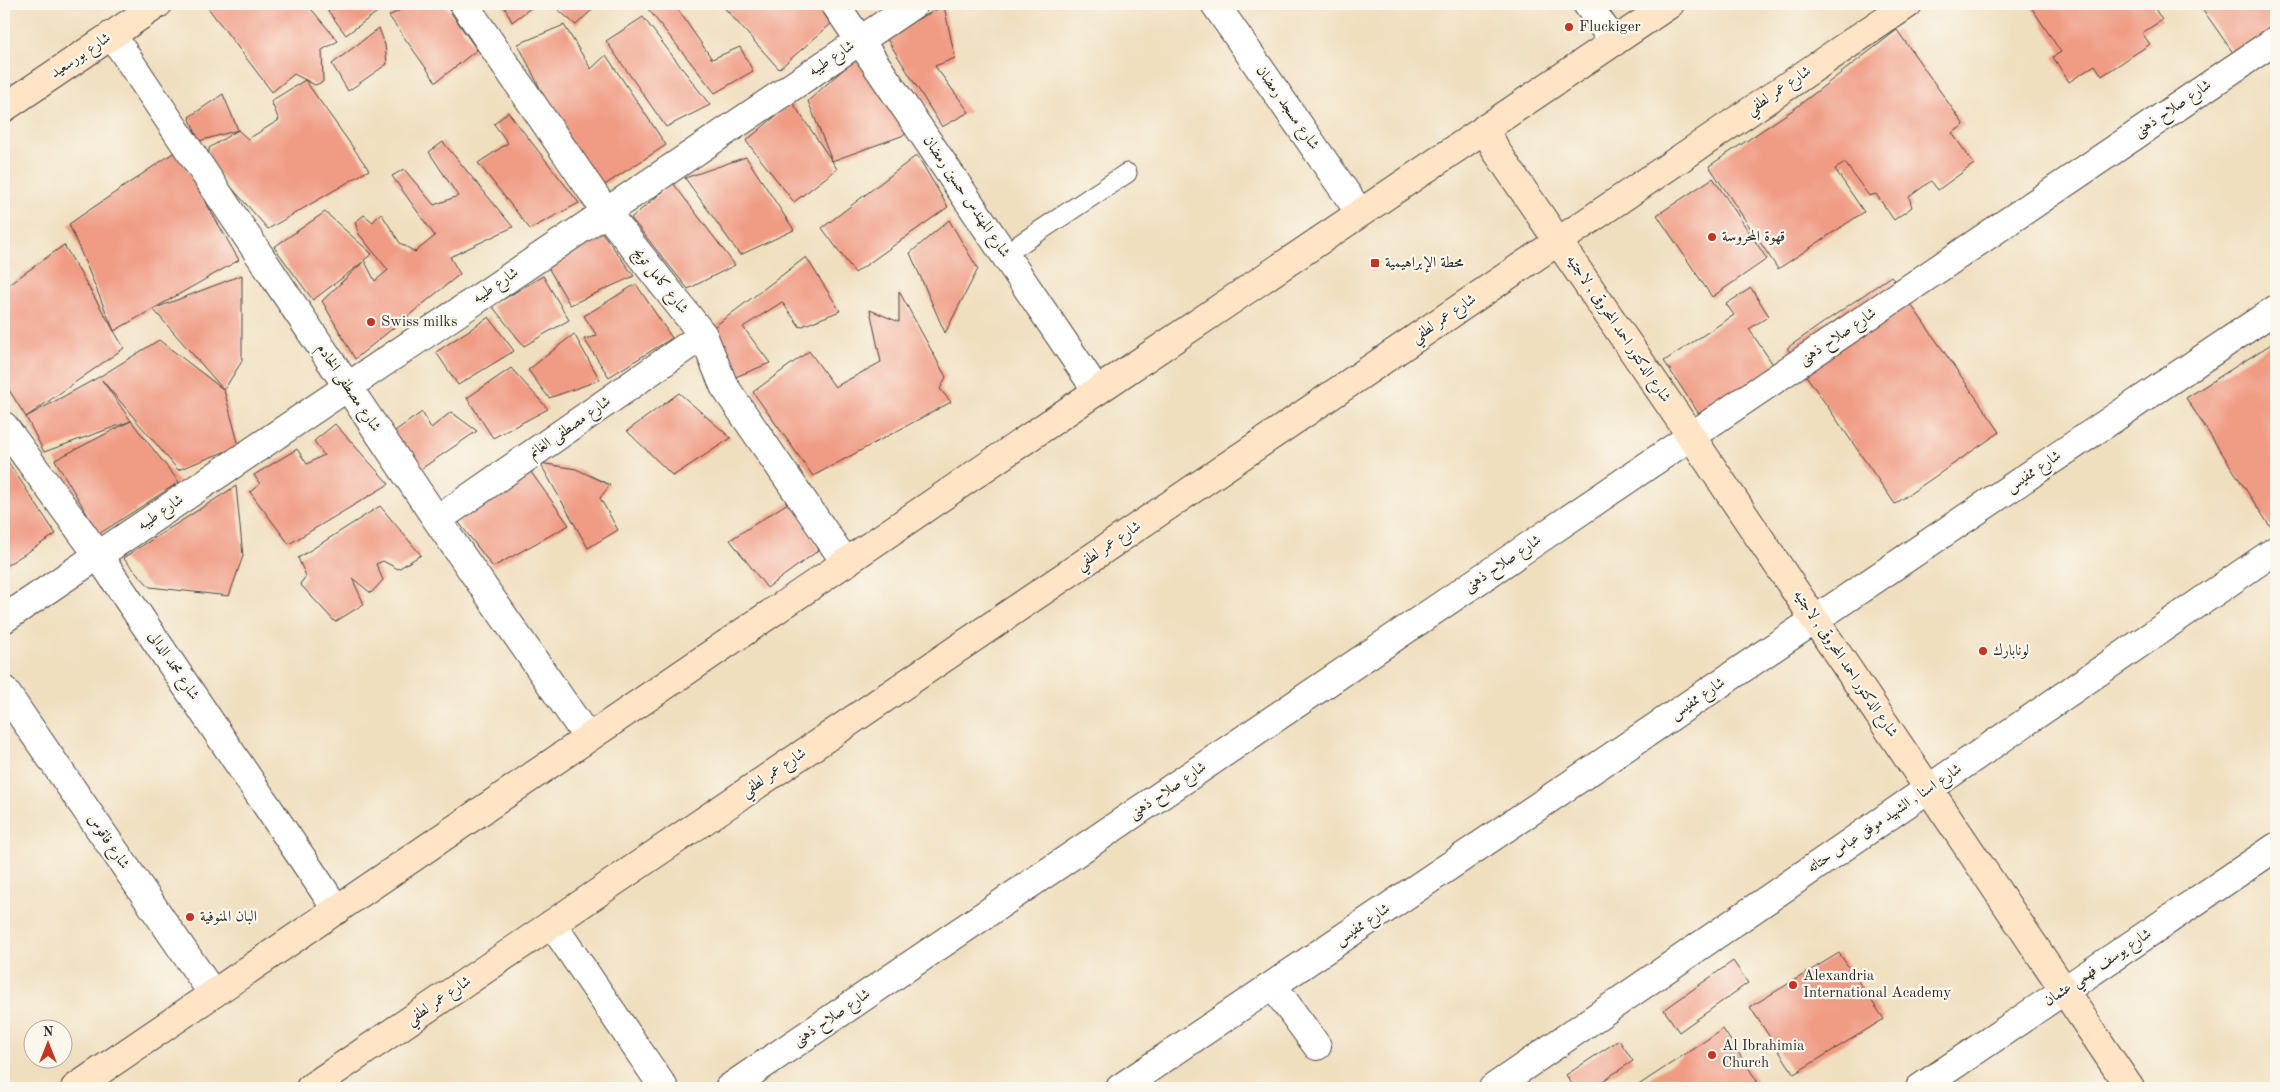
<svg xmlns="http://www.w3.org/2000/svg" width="2280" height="1092" font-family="'Old Standard TT',Amiri,serif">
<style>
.building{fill:#f09c85}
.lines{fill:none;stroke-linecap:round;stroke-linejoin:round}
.lane-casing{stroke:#494641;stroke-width:21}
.street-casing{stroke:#494641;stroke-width:30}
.secondary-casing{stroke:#494641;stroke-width:30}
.lane{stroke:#fff;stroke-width:19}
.street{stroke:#fff;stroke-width:28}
.secondary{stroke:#ffe4c6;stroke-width:28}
.poi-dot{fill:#c8321e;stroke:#fbf7ec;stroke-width:2}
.labels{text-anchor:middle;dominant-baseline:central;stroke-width:4.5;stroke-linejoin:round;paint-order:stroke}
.poi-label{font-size:15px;fill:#2b2b2b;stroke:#fbf7ec;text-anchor:start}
.street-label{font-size:15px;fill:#2b2b2b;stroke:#fbf7ec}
</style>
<rect width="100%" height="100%" fill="#fbf7ec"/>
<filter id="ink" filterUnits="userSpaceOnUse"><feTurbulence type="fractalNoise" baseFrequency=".02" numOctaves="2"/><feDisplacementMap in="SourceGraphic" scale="10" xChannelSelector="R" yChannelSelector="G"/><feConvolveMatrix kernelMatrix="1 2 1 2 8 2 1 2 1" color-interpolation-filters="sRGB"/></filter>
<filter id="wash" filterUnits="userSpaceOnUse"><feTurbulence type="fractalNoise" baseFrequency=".0096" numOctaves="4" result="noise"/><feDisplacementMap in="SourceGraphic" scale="20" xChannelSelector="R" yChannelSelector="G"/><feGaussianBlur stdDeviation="1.12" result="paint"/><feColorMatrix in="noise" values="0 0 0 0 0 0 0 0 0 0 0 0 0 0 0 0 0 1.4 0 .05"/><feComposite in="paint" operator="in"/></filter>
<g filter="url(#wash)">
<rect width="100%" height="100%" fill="#f0dfbf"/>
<g id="blocks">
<path class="building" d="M 205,4 L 307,4 L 338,41 L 322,50 L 323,82 L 315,85 L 294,74 L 272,92 Z
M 323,4 L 388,4 L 346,35 Z
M 411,4 L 445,4 L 477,50 L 436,82 L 389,16 Z
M 503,4 L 536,4 L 512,22 Z
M 551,4 L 598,4 L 576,25 Z
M 644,4 L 674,4 L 712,59 L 740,47 L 753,71 L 715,93 Z
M 721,4 L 817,4 L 831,24 L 779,69 Z
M 2029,4 L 2152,4 L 2162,20 L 2142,33 L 2150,44 L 2102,76 L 2095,65 L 2069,82 L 2053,57 L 2061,52 Z
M 2199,4 L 2276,4 L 2276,29 L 2236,57 Z
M 944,6 L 955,58 L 935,66 L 969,112 L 942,127 L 885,36 Z
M 643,17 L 710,105 L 666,127 L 606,41 Z
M 564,25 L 591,69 L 606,55 L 666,145 L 592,193 L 518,44 Z
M 379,28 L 385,45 L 387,64 L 348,91 L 332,64 Z
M 1897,30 L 1964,125 L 1952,133 L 1974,164 L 1938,190 L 1931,181 L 1909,197 L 1912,207 L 1894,220 L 1876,194 L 1869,196 L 1845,163 L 1835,169 L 1864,212 L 1778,269 L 1709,166 L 1794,109 Z
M 857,57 L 907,134 L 832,161 L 837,169 L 794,202 L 746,141 L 792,102 L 832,161 L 808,101 Z
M 305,80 L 369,170 L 268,229 L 209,162 L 209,148 L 238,130 L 248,139 L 279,120 L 271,101 Z
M 223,94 L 238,130 L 199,141 L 189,117 Z
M 508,112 L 579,203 L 530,229 L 478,163 L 508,143 L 494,124 Z
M 443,142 L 513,227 L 450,257 L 460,274 L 355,359 L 322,301 L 363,262 L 313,300 L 274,247 L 325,212 L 372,254 L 364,260 L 375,281 L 388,270 L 359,234 L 355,222 L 364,215 L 373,222 L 381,213 L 400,243 L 415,252 L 435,236 L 392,176 L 404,169 L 434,205 L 458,196 L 429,152 Z
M 176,151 L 239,260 L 153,309 L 242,275 L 242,361 L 224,390 L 239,446 L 178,470 L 102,380 L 131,421 L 44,452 L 26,417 L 4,382 L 4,288 L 64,245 L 124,348 L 26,417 L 99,377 L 159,340 L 224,390 L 153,309 L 114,331 L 69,224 Z
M 917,155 L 948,207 L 855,273 L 822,228 Z
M 746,157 L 794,230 L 740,255 L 685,178 Z
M 1713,178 L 1767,259 L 1712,297 L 1657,215 Z
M 673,183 L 735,265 L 688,289 L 631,218 Z
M 949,220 L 978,269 L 945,333 L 910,253 Z
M 601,231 L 634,276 L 570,305 L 546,264 Z
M 806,257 L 840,311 L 800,327 L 782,302 L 743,327 L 770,363 L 733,378 L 703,335 Z
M 543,276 L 569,320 L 524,346 L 492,306 Z
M 1891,276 L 2000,432 L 1895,504 L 1787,348 Z
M 636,284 L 672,338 L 609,377 L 584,339 L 597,336 L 584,316 Z
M 1751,288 L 1769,316 L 1749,329 L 1787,385 L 1698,425 L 1699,414 L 1664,361 L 1734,315 L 1726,304 Z
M 899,291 L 946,377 L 940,389 L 951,402 L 813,476 L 753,392 L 809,351 L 835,387 L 881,362 L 870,310 L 899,322 Z
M 489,317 L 514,351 L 458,385 L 436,352 Z
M 574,334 L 600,380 L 549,398 L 528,370 Z
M 2276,341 L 2276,529 L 2269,525 L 2186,398 Z
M 511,368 L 548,409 L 493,438 L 467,398 Z
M 679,393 L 731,438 L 673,476 L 627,431 Z
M 422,412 L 431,428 L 451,412 L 477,431 L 418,471 L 392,433 Z
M 131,421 L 179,482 L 99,534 L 55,460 Z
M 335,424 L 389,484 L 289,544 L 250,492 L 260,484 L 254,475 L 297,449 L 307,464 L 324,455 L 314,441 Z
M 4,456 L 56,534 L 4,567 Z
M 523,461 L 569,525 L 493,567 L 450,511 Z
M 540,463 L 576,469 L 610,485 L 600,498 L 618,530 L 588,548 Z
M 236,486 L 243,556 L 229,596 L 150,587 L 123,558 Z
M 791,501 L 819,550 L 767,588 L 730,540 Z
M 380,506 L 421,555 L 398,569 L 383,561 L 376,564 L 383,580 L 371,593 L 352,578 L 364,604 L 335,622 L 300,584 L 306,576 L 298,558 Z
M 1839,953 L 1884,1019 L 1794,1074 L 1750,1007 Z
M 1733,961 L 1748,983 L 1679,1032 L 1664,1010 Z
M 1723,1029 L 1757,1081 L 1747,1088 L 1634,1088 Z
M 1619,1040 L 1633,1061 L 1592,1088 L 1575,1088 L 1566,1075 Z"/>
</g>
</g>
<g filter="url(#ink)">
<use href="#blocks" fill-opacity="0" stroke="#494641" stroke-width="1"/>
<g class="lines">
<defs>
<path id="lane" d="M 1005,254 L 1127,173"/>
<path id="street" d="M 464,4 L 606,212 L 703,335 L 724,386 L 846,563
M 835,4 L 1097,391
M 1215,4 L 1360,213
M 1587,4 L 1614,42
M 112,35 L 437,520 L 588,738
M 4,426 L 98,555 L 337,910
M 437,520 L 703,335
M 4,619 L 914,4
M 4,690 L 213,994
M 552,924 L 664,1088
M 1273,986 L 1317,1046
M 729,1088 L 2276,40
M 1120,1088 L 2276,309
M 1493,1088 L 2276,550
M 1920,1088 L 2276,847"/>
<path id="secondary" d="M 4,108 L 158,4
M 1485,128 L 1497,152 L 1691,436 L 2130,1088
M 75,1088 L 1097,391 L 1670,4
M 310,1088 L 1908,4"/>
</defs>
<use href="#lane" class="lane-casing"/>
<use href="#street" class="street-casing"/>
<use href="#secondary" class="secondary-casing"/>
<use href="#lane" class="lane"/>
<use href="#street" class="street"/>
<use href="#secondary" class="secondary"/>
</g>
</g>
<g class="poi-dot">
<circle cx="1569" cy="27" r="5"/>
<circle cx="1712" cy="237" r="5"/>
<rect x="1370" y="258" width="10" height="10" rx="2.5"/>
<circle cx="371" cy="322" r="5"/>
<circle cx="1983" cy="651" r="5"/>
<circle cx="190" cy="917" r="5"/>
<circle cx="1793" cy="985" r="5"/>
<circle cx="1712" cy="1055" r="5"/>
</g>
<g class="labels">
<g class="poi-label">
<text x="1579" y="27">Fluckiger</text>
<text x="1722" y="237">قهوة المحروسة</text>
<text x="1385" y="263">محطة الإبراهيمية</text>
<text x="381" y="322">Swiss milks</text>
<text x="1993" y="651">لونابارك</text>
<text x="200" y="917">البان المنوفية</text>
<text x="1803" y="976">Alexandria<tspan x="1803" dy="17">International Academy</tspan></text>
<text x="1722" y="1046">Al Ibrahimia<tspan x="1722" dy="17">Church</tspan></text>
</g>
<g class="street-label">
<text transform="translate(81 56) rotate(-34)">شارع بورسعيد</text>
<text transform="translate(832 59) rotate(-34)">شارع طيبه</text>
<text transform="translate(1779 91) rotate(-34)">شارع عمر لطفي</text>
<text transform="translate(1287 108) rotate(55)">شارع مسجد رمضان</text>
<text transform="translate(2173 109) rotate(-34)">شارع صلاح ذهنى</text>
<text transform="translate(966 197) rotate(56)">شارع المهندس حسين رمضان</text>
<text transform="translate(660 281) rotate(52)">شارع كامل تويج</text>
<text transform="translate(496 286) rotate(-34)">شارع طيبه</text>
<text transform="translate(1444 319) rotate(-34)">شارع عمر لطفي</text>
<text transform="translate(1618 329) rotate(56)">شارع الدكتور احمد المحروقى , لاجتيه</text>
<text transform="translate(1838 337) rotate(-34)">شارع صلاح ذهنى</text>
<text transform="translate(348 388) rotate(56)">شارع مصطفى الخادم</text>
<text transform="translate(570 428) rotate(-35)">شارع مصطفى الغانم</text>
<text transform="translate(2034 472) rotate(-34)">شارع ممفيس</text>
<text transform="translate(161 513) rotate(-34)">شارع طيبه</text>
<text transform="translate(1109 546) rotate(-34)">شارع عمر لطفي</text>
<text transform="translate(1503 564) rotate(-34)">شارع صلاح ذهنى</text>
<text transform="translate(1845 664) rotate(56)">شارع الدكتور احمد المحروقى , لاجتيه</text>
<text transform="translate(173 666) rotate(56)">شارع محمد الدالى</text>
<text transform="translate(1698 699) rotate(-34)">شارع ممفيس</text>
<text transform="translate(774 773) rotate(-34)">شارع عمر لطفي</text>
<text transform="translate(1168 791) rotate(-34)">شارع صلاح ذهنى</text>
<text transform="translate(1885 819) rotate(-34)">شارع اسنا , الشهيد موفق عباس حتاته</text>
<text transform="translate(108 842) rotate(56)">شارع فاقوس</text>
<text transform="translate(1363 925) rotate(-34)">شارع ممفيس</text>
<text transform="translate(2098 968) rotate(-34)">شارع يوسف فهمي عثمان</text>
<text transform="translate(439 1001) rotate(-34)">شارع عمر لطفي</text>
<text transform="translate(832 1018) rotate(-34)">شارع صلاح ذهنى</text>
</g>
</g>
<rect width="2280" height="1092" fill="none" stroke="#fbf7ec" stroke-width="20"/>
<g transform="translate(48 1044)"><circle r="24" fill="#fbf7ec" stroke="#a8a59f"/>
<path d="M0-4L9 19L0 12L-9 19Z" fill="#c8321e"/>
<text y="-8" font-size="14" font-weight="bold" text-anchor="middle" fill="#2b2b2b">N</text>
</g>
</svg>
